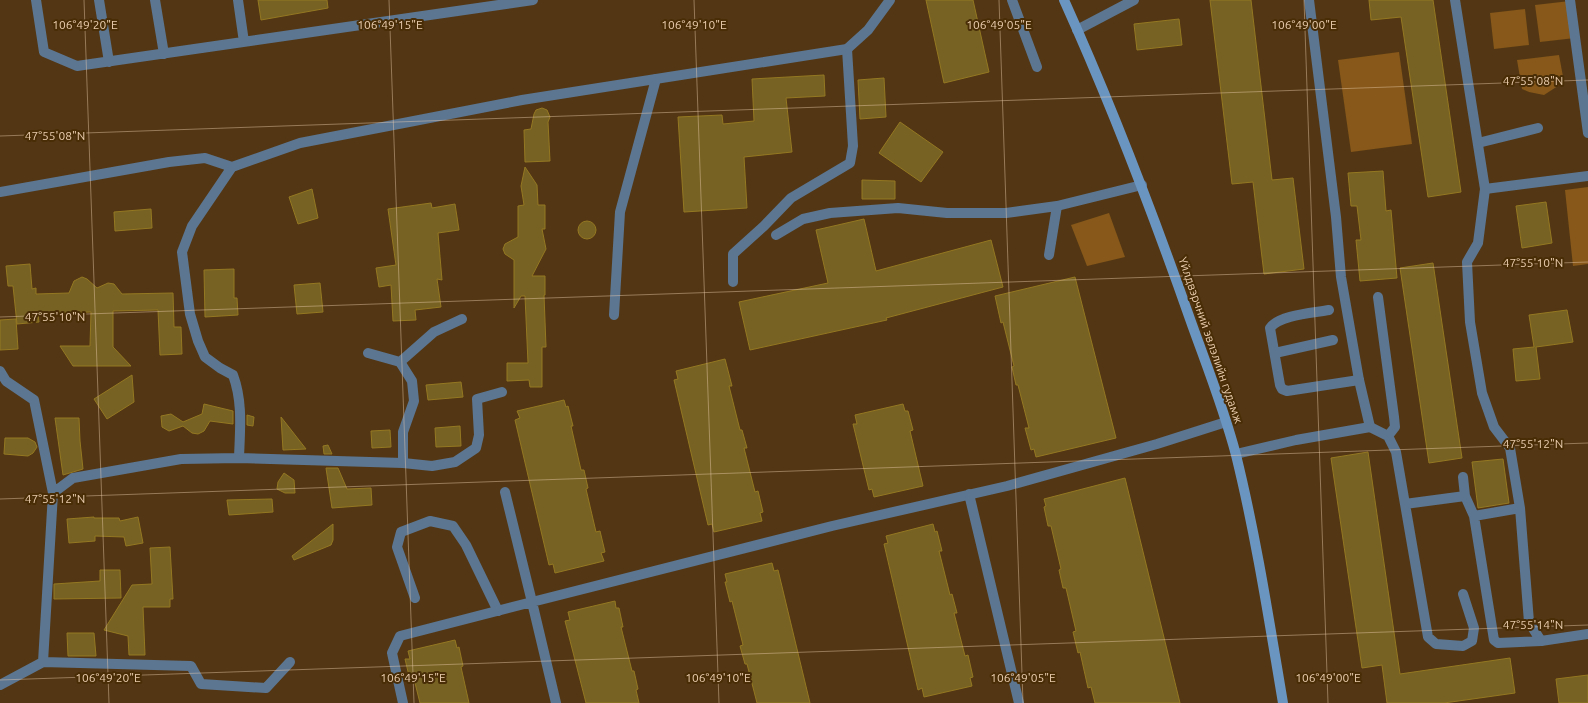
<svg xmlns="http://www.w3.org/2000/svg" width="1588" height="703" font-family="Ubuntu,sans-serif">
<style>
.green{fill:#875819}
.building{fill:#776223;stroke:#947822}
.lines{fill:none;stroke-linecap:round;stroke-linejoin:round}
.service{stroke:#5c7692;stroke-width:10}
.minor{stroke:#5c7692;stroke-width:10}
.secondary{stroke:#6b95c1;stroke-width:10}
.ticks{fill:none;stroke:#eacdae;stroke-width:1;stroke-opacity:0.45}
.labels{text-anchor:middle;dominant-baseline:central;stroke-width:4;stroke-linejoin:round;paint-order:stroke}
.street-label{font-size:12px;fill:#eacdae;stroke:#482d07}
.ticks-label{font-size:12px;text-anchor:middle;fill:#eacdae;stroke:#482d07;stroke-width:4;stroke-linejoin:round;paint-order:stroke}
</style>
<rect width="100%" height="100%" fill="#533714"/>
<path class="green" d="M 1570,1 L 1575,38 L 1540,42 L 1535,5 Z
M 1525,9 L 1529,45 L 1494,49 L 1490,13 Z
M 1399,52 L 1412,144 L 1351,152 L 1338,60 Z
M 1559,55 L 1564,82 L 1544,95 L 1529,92 L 1522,89 L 1517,60 Z
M 1588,187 L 1588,264 L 1573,266 L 1565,190 Z
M 1109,213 L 1125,257 L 1087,266 L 1071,225 Z"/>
<path class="building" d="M 258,0 L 327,0 L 328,8 L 261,20 Z
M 926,0 L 973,0 L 989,72 L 944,83 Z
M 1210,0 L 1251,0 L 1272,180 L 1293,178 L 1304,269 L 1264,274 L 1253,182 L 1232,184 Z
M 1369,0 L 1433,0 L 1461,192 L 1428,197 L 1401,17 L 1371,20 Z
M 1179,19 L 1182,45 L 1137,50 L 1134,24 Z
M 824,75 L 825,96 L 786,98 L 792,152 L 744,157 L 747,208 L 684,212 L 678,117 L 722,115 L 723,124 L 754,121 L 752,79 Z
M 884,78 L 886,117 L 860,119 L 858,80 Z
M 542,108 L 547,110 L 550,117 L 548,122 L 550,161 L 525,162 L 524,130 L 531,129 L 534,114 L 536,110 Z
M 900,122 L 943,152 L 921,182 L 879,153 Z
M 525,167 L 537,185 L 538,205 L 545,205 L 545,229 L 542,229 L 546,249 L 532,276 L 545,276 L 545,295 L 544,295 L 546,347 L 542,347 L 542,387 L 530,387 L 529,380 L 507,381 L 507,363 L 528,363 L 525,296 L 521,296 L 514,308 L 514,260 L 505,254 L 503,249 L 505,244 L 518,237 L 518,206 L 524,205 L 521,186 Z
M 1383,171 L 1386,211 L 1391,210 L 1397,278 L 1360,281 L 1356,240 L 1361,240 L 1357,206 L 1351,206 L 1348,173 Z
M 862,180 L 895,181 L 895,199 L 862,199 Z
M 312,189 L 318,218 L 298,224 L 289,197 Z
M 1546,202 L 1552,243 L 1522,248 L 1516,206 Z
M 431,203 L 432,208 L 455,204 L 459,230 L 438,233 L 442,280 L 437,279 L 441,307 L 415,310 L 416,320 L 393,321 L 391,285 L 379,287 L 376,268 L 396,265 L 388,209 Z
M 151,209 L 152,228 L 115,231 L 114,212 Z
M 864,219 L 876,271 L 991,240 L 1003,287 L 886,318 L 887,320 L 750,350 L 739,302 L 828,283 L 816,230 Z
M578 230a9 9 0 1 1 18 0a9 9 0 1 1-18 0Z
M 1433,263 L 1462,458 L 1429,463 L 1400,268 Z
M 30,264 L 32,289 L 36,288 L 36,294 L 69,293 L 74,281 L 82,277 L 87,279 L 97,288 L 108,283 L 114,284 L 122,294 L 173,293 L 174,327 L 181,327 L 182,354 L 160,355 L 158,310 L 113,311 L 113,347 L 131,366 L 73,366 L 60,346 L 90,346 L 91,312 L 38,314 L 39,322 L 17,324 L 13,286 L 8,286 L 6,266 Z
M 234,269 L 234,298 L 237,298 L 238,315 L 205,317 L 204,270 Z
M 1075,277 L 1116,438 L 1036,457 L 1034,449 L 1031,450 L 1025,428 L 1029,428 L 1018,385 L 1016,385 L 1012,367 L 1014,366 L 1003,322 L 1001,323 L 995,296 Z
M 320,283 L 323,312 L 297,314 L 294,285 Z
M 1567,310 L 1573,342 L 1536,347 L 1540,379 L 1516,381 L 1513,349 L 1534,347 L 1529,315 Z
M 16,319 L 18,349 L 0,350 L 0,320 Z
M 725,359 L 732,386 L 729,386 L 740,430 L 742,430 L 747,448 L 744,448 L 755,492 L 758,491 L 763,512 L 760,513 L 762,521 L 714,532 L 712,524 L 708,525 L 674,380 L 678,379 L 676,371 Z
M 132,375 L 134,402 L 107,419 L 94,399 Z
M 461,382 L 463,397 L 428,400 L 426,385 Z
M 564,400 L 566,407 L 568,406 L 573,426 L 571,426 L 581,470 L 584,470 L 588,488 L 586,489 L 596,532 L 600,531 L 605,552 L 601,553 L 604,561 L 555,573 L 553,564 L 549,565 L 515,420 L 520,418 L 517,411 Z
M 204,404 L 233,411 L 233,424 L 210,421 L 204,431 L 198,434 L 192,433 L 183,426 L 169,431 L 162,427 L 161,416 L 171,414 L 183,422 L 202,414 Z
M 903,404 L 905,411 L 908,411 L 913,430 L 910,431 L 923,486 L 874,497 L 872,489 L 869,490 L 853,424 L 857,424 L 855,415 Z
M 247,415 L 254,417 L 253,426 L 247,425 Z
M 281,417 L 306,449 L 283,450 Z
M 55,418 L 79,418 L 80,441 L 83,469 L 63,475 Z
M 460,426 L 461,446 L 436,447 L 435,428 Z
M 390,430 L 391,447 L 372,448 L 371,431 Z
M 5,438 L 28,438 L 35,442 L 37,447 L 33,453 L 28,456 L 4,454 Z
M 328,445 L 332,454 L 324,454 L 323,446 Z
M 1368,452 L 1400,674 L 1510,658 L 1515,693 L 1444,703 L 1387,703 L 1382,665 L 1362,668 L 1331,458 Z
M 1503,459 L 1509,503 L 1478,508 L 1472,462 Z
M 326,468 L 338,468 L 347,489 L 371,488 L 372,505 L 332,508 Z
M 284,473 L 294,480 L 295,493 L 285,493 L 277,489 L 278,482 Z
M 1125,478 L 1180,703 L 1095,703 L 1091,687 L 1088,688 L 1080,652 L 1078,653 L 1073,632 L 1076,631 L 1066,588 L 1063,588 L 1059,570 L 1061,569 L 1051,526 L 1048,526 L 1044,507 L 1046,506 L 1044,499 Z
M 272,499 L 273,512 L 229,515 L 227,500 Z
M 94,517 L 94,518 L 119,518 L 120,521 L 138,517 L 143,543 L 126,546 L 124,537 L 95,536 L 95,541 L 69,543 L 67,519 Z
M 333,524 L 333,540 L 331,545 L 294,560 L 292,556 Z
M 933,524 L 935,532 L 937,531 L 942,551 L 939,551 L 950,595 L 952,594 L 957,613 L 954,613 L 965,656 L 968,655 L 973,677 L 970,678 L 972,686 L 924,697 L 922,688 L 918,690 L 884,544 L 888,543 L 886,536 Z
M 170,547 L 173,599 L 170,599 L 170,607 L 143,607 L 145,655 L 129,655 L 128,636 L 104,630 L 132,585 L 152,584 L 150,548 Z
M 772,563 L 774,571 L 778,570 L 810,703 L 757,703 L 747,664 L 745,664 L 740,646 L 743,645 L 732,601 L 730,602 L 725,582 L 727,582 L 725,574 Z
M 100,570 L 120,570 L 121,598 L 54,599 L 54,584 L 100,581 Z
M 615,601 L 616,608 L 619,608 L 623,627 L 621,627 L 632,671 L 634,671 L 638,689 L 636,690 L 639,703 L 586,703 L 565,621 L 570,620 L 568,612 Z
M 67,633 L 94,633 L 96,656 L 68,656 Z
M 455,640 L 457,648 L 459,647 L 463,666 L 461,667 L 469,703 L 420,703 L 414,679 L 410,680 L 405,659 L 410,659 L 408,651 Z
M 1588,675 L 1588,703 L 1559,703 L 1556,679 Z"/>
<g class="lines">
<path class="service" d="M 36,0 L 44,52 L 77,66 L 533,0
M 99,0 L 109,62
M 155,0 L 164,54
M 238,0 L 244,42
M 1012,0 L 1037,67
M 1570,0 L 1588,133
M 1478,143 L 1538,128
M 1485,189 L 1478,243 L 1467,262 L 1470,322 L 1482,393 L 1494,427 L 1510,448 L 1520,508 L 1529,622 L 1541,641 L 1498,643 L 1494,640 L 1474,516 L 1520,508
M 776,235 L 803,219 L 830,213 L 898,208 L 947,213 L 1006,213 L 1057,206 L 1142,185
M 1049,255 L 1057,206
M 733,282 L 733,254 L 764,226 L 791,198 L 850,163 L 853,146 L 847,49
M 1378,297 L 1394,417 L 1395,427 L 1388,436
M 1329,310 C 1313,313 1279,315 1270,328 L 1280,385 L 1282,389 L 1287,391 L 1359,380
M 614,315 L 620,212 L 656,79
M 1275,353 L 1333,340
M 1370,427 L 1388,436 L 1396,452 L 1428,637 L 1436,644 L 1463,646 L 1472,641 L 1474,628 L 1463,594
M 1463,477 L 1465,496 L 1474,516
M 505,492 L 532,602
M 1405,504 L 1465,496
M 415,598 L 397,547 L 401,532 L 430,521 L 453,526 L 466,545 L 498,611"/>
<path class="minor" d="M 1455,0 L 1485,189 L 1588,176
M 1077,30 L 1134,0
M 0,192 L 169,162 L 205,158 L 232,167
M 368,353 L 400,362 L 412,381 L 414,401 L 403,432 L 403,463
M 400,362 L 434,332 L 462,319
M 0,371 L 6,381 L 34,400 L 53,493 L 43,662 L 0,685
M 1236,454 L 1296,440 L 1370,427 L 1359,380 L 1341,277 L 1336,217 L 1309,0
M 239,458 C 240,429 243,402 233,375 L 220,368 L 205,357 L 198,341 L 190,314 L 182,252 L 192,226 L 232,167 L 300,143 L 414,121 L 522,100 L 847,49 L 868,30 L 890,0
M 53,493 L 73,478 L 181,459 L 239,458 L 403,463 L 432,466 L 455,462 L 476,448 L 479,435 L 477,399 L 502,392
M 969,494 L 1019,703
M 532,602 L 832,526 L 1007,486 L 1157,444 L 1226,422
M 1541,641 L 1588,634
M 43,662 L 191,666 L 201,684 L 266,688 L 290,662
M 403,703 L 392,653 L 400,636 L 532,602 L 556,703"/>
<path class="secondary" d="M 1064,0 C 1111,104 1152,211 1190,319 C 1206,364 1224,409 1236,455 C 1256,536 1269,620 1283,703"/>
</g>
<path class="ticks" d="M 84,0 L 109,703M 389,0 L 414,703M 694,0 L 719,703M 999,0 L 1023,703M 1304,0 L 1328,703M 0,136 L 1588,80M 0,317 L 1588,262M 0,499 L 1588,443M 0,680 L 1588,625"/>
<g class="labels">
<g class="street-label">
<text transform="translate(1211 340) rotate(71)">Үйлдвэрчний эвлэлийн гудамж</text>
</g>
</g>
<g class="ticks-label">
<text x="85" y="29">106°49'20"E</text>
<text x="390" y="29">106°49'15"E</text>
<text x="694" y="29">106°49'10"E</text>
<text x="999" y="29">106°49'05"E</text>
<text x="1304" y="29">106°49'00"E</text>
<text x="1533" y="85">47°55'08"N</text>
<text x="55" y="140">47°55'08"N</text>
<text x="1533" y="267">47°55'10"N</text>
<text x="55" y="321">47°55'10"N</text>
<text x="1533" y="448">47°55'12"N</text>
<text x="55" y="503">47°55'12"N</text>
<text x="1533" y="629">47°55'14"N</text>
<text x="108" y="682">106°49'20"E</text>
<text x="413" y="682">106°49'15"E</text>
<text x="718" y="682">106°49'10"E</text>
<text x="1023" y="682">106°49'05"E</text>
<text x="1328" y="682">106°49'00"E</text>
</g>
</svg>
